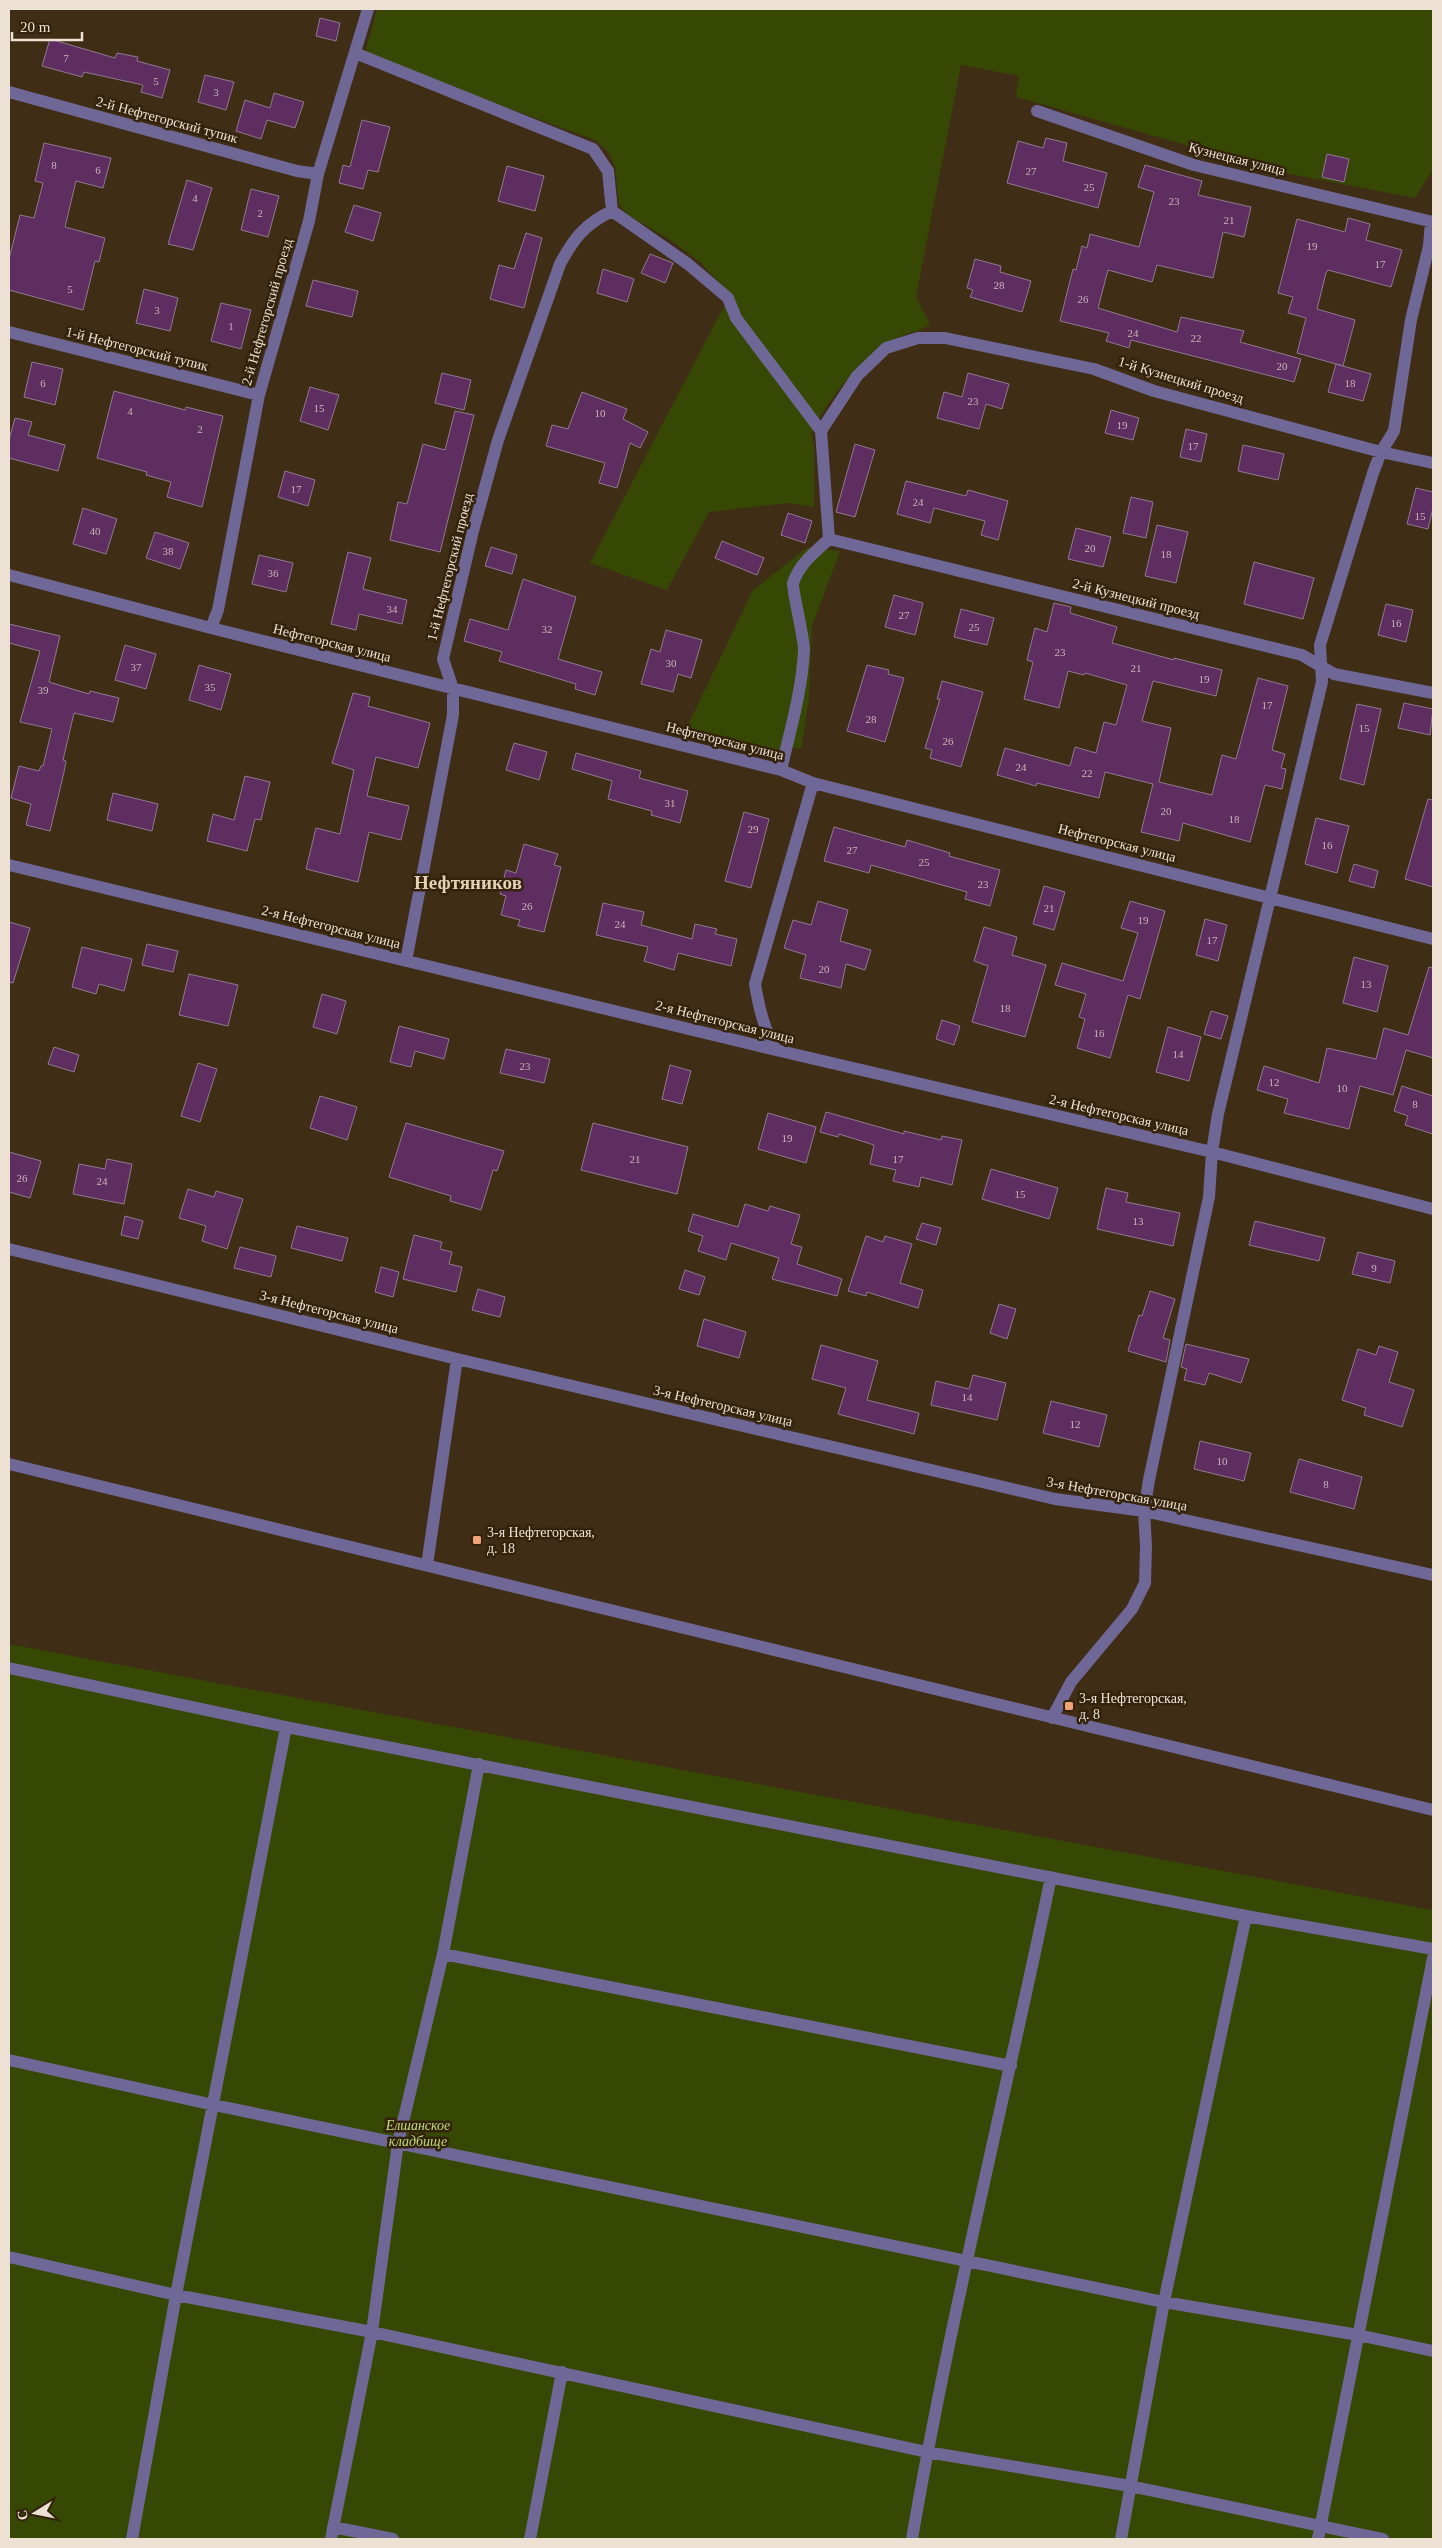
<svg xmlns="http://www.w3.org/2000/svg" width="1442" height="2548" font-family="Georgia,serif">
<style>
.green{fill:#364803}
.building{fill:#5d2e5f;stroke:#907991}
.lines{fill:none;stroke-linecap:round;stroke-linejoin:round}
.minor{stroke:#6f6795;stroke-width:12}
.poi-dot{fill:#f0a278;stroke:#34230c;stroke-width:2}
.labels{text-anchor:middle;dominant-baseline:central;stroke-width:5;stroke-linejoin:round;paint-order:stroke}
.number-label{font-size:11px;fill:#c9b4b7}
.street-label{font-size:14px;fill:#ede1d4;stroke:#34230c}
.poi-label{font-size:14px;fill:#ede1d4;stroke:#34230c;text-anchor:start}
.park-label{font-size:14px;font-style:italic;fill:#bddd7d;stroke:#34230c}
.district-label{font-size:19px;font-weight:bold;fill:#e7d0b6;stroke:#34230c}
</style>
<rect width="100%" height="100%" fill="#3f2d16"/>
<path class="green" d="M 377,9 L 1433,9 L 1433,169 L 1415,198 L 1285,173 L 1016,97 L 1019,76 L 961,65 L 916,297 L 930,324 C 919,333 906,332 895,339 C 857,362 831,395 811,433 L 814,444 L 814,507 L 788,503 L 709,512 L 667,590 L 590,563 L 722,310 L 732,297 L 701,263 L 672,241 L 628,215 L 619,205 L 615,167 L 609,153 L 595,140 L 372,58 L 366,50 Z
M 808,547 L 840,551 L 812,626 L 809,700 L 801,749 L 793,747 L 789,754 L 778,752 L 686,729 L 753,590 Z
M 9,1644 L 1433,1910 L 1433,2539 L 9,2539 Z"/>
<path class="building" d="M 320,18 L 340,23 L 336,41 L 316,36 Z
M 50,39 L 115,58 L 117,53 L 138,57 L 137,61 L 170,70 L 162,98 L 141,92 L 143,85 L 84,72 L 82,77 L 42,66 Z
M 205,75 L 234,82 L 226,110 L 198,102 Z
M 274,93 L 304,102 L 295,128 L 267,120 L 261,139 L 236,131 L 245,100 L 270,108 Z
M 362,120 L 390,127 L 378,172 L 368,170 L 363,189 L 339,183 L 343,165 L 350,167 Z
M 1046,138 L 1067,143 L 1063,161 L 1107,173 L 1098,208 L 1007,183 L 1018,141 L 1043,148 Z
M 44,143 L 111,158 L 103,188 L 76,181 L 65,227 L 105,238 L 99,262 L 95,261 L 83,310 L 9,290 L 9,259 L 20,215 L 34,218 L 43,183 L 35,181 Z
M 1327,154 L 1349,159 L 1344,182 L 1322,177 Z
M 1145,165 L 1202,181 L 1198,195 L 1251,207 L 1244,237 L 1223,232 L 1213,278 L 1157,265 L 1152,282 L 1108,270 L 1098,308 L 1177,332 L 1181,317 L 1244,331 L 1240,342 L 1301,359 L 1294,382 L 1131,340 L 1129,348 L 1106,341 L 1109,333 L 1060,321 L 1073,269 L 1076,270 L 1082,246 L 1087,248 L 1090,234 L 1139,247 L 1154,192 L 1138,187 Z
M 507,166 L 544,176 L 535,211 L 498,201 Z
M 187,180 L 212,188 L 193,250 L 168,244 Z
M 251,189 L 279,196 L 268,237 L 241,230 Z
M 354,205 L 381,213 L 373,241 L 345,232 Z
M 1348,218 L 1370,224 L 1366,240 L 1402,250 L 1391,287 L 1328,270 L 1326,273 L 1317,309 L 1355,320 L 1343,366 L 1297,353 L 1306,318 L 1288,313 L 1293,297 L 1278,293 L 1297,219 L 1345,232 Z
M 526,233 L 542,238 L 524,308 L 490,299 L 499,265 L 514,269 Z
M 650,254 L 673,263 L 665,283 L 641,273 Z
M 975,259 L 1001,266 L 1000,272 L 1031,281 L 1022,312 L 970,297 L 973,290 L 967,288 Z
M 603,269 L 634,279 L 627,302 L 597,293 Z
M 313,280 L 358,291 L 352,317 L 306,306 Z
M 144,289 L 178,298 L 170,331 L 136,323 Z
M 221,303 L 251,310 L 241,349 L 211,341 Z
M 32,362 L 63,369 L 55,405 L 24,397 Z
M 1336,364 L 1371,374 L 1363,401 L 1328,392 Z
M 442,373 L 471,380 L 464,410 L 435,403 Z
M 968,373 L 1009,384 L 1002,409 L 986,404 L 979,429 L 937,418 L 944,392 L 962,397 Z
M 310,387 L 339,395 L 328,430 L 300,421 Z
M 114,391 L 185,410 L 186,407 L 223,416 L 202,507 L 167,497 L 171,482 L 146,475 L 147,472 L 97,458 Z
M 582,392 L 627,409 L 623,419 L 648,432 L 640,448 L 630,443 L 617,488 L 599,483 L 605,463 L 546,446 L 552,425 L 568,429 Z
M 1111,410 L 1139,418 L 1133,440 L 1105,433 Z
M 455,411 L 474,415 L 440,552 L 390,540 L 398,502 L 407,504 L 423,444 L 445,450 Z
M 15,418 L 32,422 L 28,435 L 65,445 L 58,471 L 9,458 L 9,440 Z
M 1186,429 L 1207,434 L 1201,462 L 1180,457 Z
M 855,444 L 875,450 L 855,517 L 836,512 Z
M 1243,445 L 1284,454 L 1278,480 L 1238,471 Z
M 285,471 L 315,480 L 308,506 L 278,497 Z
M 906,481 L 966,496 L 968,490 L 1008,501 L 998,540 L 981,535 L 985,521 L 934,508 L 930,523 L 897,514 Z
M 1416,488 L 1433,492 L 1433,508 L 1428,529 L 1407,524 Z
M 1131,497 L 1153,502 L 1146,538 L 1123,533 Z
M 83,508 L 117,519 L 106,554 L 73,544 Z
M 788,513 L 812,521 L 805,543 L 781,535 Z
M 1157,525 L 1188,532 L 1176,583 L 1145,576 Z
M 1076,528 L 1111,537 L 1103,567 L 1068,559 Z
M 155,532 L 189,543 L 180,569 L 146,558 Z
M 722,541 L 764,558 L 757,575 L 715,558 Z
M 491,547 L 517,555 L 512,574 L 485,566 Z
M 348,552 L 371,558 L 363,589 L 407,600 L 402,624 L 359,614 L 356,630 L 331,624 Z
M 259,555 L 293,563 L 286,592 L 252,584 Z
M 1254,562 L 1314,578 L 1303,619 L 1244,604 Z
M 523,579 L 576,597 L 558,659 L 602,672 L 595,695 L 575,689 L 576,684 L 499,661 L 502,652 L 464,641 L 470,619 L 508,630 Z
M 894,595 L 923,603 L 915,635 L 885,627 Z
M 1054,603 L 1071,607 L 1070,613 L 1117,627 L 1112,643 L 1174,660 L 1174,658 L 1222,670 L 1216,696 L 1153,681 L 1142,721 L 1171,728 L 1159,782 L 1212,795 L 1222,755 L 1236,759 L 1258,678 L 1288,686 L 1272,750 L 1285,754 L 1281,768 L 1286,769 L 1282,789 L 1265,785 L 1250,842 L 1183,823 L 1179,841 L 1141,832 L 1153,784 L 1105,772 L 1099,798 L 1037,783 L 1036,786 L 997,775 L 1005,748 L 1070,766 L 1075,747 L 1096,753 L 1104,722 L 1116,725 L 1127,685 L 1085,673 L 1084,675 L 1068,671 L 1059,708 L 1024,699 L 1033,662 L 1027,660 L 1035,628 L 1047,632 Z
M 1386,604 L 1413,610 L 1406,642 L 1378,635 Z
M 961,609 L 994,618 L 987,645 L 954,637 Z
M 9,624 L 60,636 L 49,682 L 89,694 L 90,691 L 119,698 L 113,722 L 74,713 L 63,760 L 66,761 L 64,772 L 50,831 L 26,825 L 31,804 L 11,798 L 19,766 L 39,771 L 41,766 L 43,766 L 52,729 L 20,722 L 40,651 L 9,643 Z
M 666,630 L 702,640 L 691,678 L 678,674 L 673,692 L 641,684 L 651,649 L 660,652 Z
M 125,645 L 156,654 L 146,689 L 115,680 Z
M 199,665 L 231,674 L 221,710 L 189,700 Z
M 867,665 L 889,670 L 888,674 L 904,678 L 885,742 L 847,731 Z
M 942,681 L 983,692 L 961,767 L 930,758 L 932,750 L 925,748 L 940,699 L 937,699 Z
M 353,693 L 370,697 L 368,706 L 430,723 L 418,768 L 376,757 L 367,796 L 409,806 L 401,840 L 369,832 L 358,882 L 306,869 L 316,828 L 340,834 L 354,770 L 332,763 Z
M 1404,703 L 1433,709 L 1430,735 L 1398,728 Z
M 1357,704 L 1381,709 L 1364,785 L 1340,779 Z
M 514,743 L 547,752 L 539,780 L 506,770 Z
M 576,753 L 641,771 L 639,778 L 688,791 L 680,823 L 651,815 L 652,811 L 608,799 L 612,781 L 572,769 Z
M 245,776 L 270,782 L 261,820 L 255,819 L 247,851 L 207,841 L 213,814 L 234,820 Z
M 113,793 L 158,804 L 152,831 L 107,820 Z
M 1428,799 L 1433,800 L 1433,887 L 1405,879 Z
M 744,812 L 769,819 L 751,888 L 725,881 Z
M 1316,818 L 1349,826 L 1337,873 L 1305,864 Z
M 834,827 L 905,847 L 907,840 L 950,853 L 949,856 L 1000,870 L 990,906 L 965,899 L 967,892 L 871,865 L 869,873 L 824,861 Z
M 524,844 L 558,854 L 554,865 L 561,867 L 544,932 L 518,926 L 520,920 L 501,915 L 506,896 L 500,894 L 506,870 L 516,873 Z
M 1354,864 L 1378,871 L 1374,888 L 1349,881 Z
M 1044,886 L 1065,892 L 1054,930 L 1033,924 Z
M 818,901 L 848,910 L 840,941 L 871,950 L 865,970 L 846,964 L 841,988 L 800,978 L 806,955 L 784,948 L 793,920 L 811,925 Z
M 1130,901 L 1165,911 L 1140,999 L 1128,995 L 1110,1058 L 1077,1048 L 1085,1019 L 1079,1017 L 1086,994 L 1055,985 L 1062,963 L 1123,981 L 1138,933 L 1121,928 Z
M 603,903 L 644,912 L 641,925 L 692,939 L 695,924 L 717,929 L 715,934 L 737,939 L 731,966 L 678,953 L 674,970 L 644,961 L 648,947 L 596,935 Z
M 1205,919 L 1227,925 L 1218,961 L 1196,955 Z
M 9,922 L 30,928 L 13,983 L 9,982 Z
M 984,927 L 1017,937 L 1012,955 L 1046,965 L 1025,1037 L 972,1022 L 988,966 L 974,961 Z
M 147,944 L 178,951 L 173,972 L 142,965 Z
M 82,947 L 132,959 L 124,991 L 99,984 L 96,994 L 72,987 Z
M 1354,957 L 1388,966 L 1377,1012 L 1343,1003 Z
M 1429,967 L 1433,968 L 1433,1058 L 1406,1050 L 1393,1095 L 1360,1086 L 1349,1129 L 1284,1113 L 1288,1099 L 1257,1090 L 1264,1066 L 1319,1083 L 1327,1048 L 1376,1059 L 1384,1028 L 1408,1035 Z
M 189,974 L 238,985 L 228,1026 L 179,1015 Z
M 322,994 L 346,1001 L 337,1034 L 313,1027 Z
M 1211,1011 L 1228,1016 L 1221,1039 L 1204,1034 Z
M 942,1020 L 960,1026 L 954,1045 L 936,1039 Z
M 399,1026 L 449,1039 L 444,1059 L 415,1051 L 411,1067 L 390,1062 Z
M 1168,1027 L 1201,1037 L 1189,1081 L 1156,1072 Z
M 54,1047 L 79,1055 L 74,1072 L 48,1064 Z
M 506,1049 L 550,1059 L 544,1083 L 500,1073 Z
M 198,1063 L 217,1069 L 200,1122 L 181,1116 Z
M 670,1065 L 691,1071 L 682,1104 L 662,1099 Z
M 1402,1086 L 1433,1096 L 1433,1134 L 1405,1125 L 1408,1116 L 1394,1111 Z
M 320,1096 L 357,1107 L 347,1140 L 310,1128 Z
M 826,1112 L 904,1134 L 904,1131 L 941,1140 L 942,1136 L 962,1140 L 952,1185 L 921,1177 L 919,1187 L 893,1181 L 896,1170 L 870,1164 L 874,1145 L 839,1134 L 838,1137 L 820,1132 Z
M 768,1113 L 816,1127 L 806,1163 L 758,1149 Z
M 406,1123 L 504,1151 L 497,1171 L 493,1170 L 481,1210 L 450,1201 L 451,1196 L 389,1177 Z
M 593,1123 L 688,1147 L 677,1194 L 581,1170 Z
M 9,1152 L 41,1161 L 30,1198 L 9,1192 Z
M 107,1159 L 132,1164 L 124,1204 L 73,1194 L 79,1164 L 105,1169 Z
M 991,1169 L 1058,1188 L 1049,1219 L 982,1199 Z
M 1106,1188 L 1128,1193 L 1126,1202 L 1180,1213 L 1173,1246 L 1097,1229 Z
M 188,1189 L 214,1197 L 216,1191 L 243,1199 L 227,1249 L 202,1241 L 206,1226 L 179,1218 Z
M 745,1204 L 768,1211 L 770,1206 L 800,1215 L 791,1244 L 802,1247 L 797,1264 L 842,1279 L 837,1296 L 772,1279 L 779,1258 L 731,1243 L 726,1260 L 698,1251 L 703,1236 L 688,1231 L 693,1214 L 738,1227 Z
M 125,1216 L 143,1221 L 138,1239 L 121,1235 Z
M 1255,1221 L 1325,1238 L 1319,1261 L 1249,1245 Z
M 922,1223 L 941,1228 L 936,1245 L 916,1239 Z
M 297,1226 L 348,1238 L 342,1261 L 291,1248 Z
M 414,1235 L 442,1242 L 440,1249 L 452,1252 L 449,1264 L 462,1267 L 456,1292 L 403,1279 Z
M 866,1236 L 883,1242 L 885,1236 L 912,1244 L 900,1283 L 923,1290 L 918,1308 L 867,1292 L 866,1296 L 848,1291 Z
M 240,1247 L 276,1256 L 271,1277 L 234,1268 Z
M 1358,1252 L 1395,1261 L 1390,1283 L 1352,1274 Z
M 381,1267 L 399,1272 L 393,1297 L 375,1292 Z
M 685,1270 L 705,1277 L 699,1295 L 679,1289 Z
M 478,1289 L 505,1297 L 500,1317 L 472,1310 Z
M 1150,1291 L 1175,1299 L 1163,1338 L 1170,1340 L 1166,1362 L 1128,1351 L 1139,1315 L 1142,1316 Z
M 999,1304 L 1016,1309 L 1007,1339 L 990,1333 Z
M 704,1319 L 746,1332 L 739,1358 L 697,1346 Z
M 1186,1344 L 1249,1359 L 1241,1383 L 1209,1373 L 1205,1385 L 1184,1380 L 1187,1369 L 1181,1367 Z
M 821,1345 L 878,1361 L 867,1400 L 919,1413 L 914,1434 L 838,1414 L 846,1388 L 812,1379 Z
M 1379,1346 L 1398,1352 L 1389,1382 L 1414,1390 L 1402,1427 L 1364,1415 L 1366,1408 L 1342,1400 L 1358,1349 L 1376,1355 Z
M 973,1375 L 1006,1383 L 997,1420 L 931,1405 L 936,1381 L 969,1389 Z
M 1051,1401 L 1107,1415 L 1099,1447 L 1043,1433 Z
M 1200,1441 L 1251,1453 L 1244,1481 L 1194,1469 Z
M 1299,1459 L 1362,1477 L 1354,1509 L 1290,1492 Z"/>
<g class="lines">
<path class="minor" d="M 355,53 L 593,149 L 608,171 L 612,211 L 688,264 L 728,298 L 736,318 L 821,431
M 9,92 L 297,171 L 318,174
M 1037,111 L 1194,165 L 1433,222
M 9,332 L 259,395
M 829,539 L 1302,655 L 1334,674 L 1433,693
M 9,575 L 211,628 L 781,770 L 813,783 L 1433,939
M 211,628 L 218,610 L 259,395 L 309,221 L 318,174 L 368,9
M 781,770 C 790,731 802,691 804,650 C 804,637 792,589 793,583 C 800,563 814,553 829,539 L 821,431 L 857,376 L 886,348 L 918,338 L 945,338 L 1094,369 L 1154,391 L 1381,452 L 1433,463
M 9,865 L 776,1050 L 1212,1152 L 1433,1209
M 406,961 L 453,715 L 453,689 L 443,659 L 473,531 L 498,440 L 560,264 C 574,238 585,224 612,211
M 776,1050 C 764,1029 759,1008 755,984 L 813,783
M 9,1249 L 457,1359 L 1055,1499 L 1144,1511 L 1433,1575
M 9,1464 L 1433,1810
M 427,1565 L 457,1359
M 9,1668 L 286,1727 L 1246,1916 L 1433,1949
M 1052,1718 L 1071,1682 L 1132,1609 L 1145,1583 L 1146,1546 L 1144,1511 L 1149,1480 L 1209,1197 L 1212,1152 L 1218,1114 L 1322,682 L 1320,645 L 1373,473 L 1381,452 L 1394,431 L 1411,320 L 1429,246 L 1431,222
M 443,1954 L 1011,2066
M 9,2060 L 214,2105 L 1164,2302 L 1358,2335 L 1433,2351
M 9,2257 L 176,2295 L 372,2332 L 927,2452 L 1130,2486 L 1383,2539
M 333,2527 L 393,2539
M 132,2539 L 176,2295 L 286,1727
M 331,2539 L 372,2332 L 398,2143 L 443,1954 L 479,1764
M 530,2539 L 562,2372
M 912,2539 C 950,2317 1005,2098 1051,1877
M 1121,2539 L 1164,2302 L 1246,1916
M 1318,2539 L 1433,1958"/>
</g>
<g class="poi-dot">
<rect x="472" y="1535" width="10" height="10" rx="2.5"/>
<rect x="1064" y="1701" width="10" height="10" rx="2.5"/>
</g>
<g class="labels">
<g class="number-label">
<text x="66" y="58">7</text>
<text x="156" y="81">5</text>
<text x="216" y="92">3</text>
<text x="54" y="165">8</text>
<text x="98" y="170">6</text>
<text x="1031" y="171">27</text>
<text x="1089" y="187">25</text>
<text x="195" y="198">4</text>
<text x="1174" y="201">23</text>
<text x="260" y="213">2</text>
<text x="1229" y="220">21</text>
<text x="1312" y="246">19</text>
<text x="1380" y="264">17</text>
<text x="999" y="285">28</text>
<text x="70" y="289">5</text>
<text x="1083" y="299">26</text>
<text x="157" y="310">3</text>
<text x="231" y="326">1</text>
<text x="1133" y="333">24</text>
<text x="1196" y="338">22</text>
<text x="1282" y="366">20</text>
<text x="43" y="383">6</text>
<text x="1350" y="383">18</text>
<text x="973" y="401">23</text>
<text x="319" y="408">15</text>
<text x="130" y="411">4</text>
<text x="600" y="413">10</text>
<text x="1122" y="425">19</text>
<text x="200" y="429">2</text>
<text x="1193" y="446">17</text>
<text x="296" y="489">17</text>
<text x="918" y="502">24</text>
<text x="1420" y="516">15</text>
<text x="95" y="531">40</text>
<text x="1090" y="548">20</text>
<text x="168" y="551">38</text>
<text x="1166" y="554">18</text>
<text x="273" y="573">36</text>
<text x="392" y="609">34</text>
<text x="904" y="615">27</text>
<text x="1396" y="623">16</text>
<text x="974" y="627">25</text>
<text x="547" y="629">32</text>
<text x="1060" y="652">23</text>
<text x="671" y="663">30</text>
<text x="136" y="667">37</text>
<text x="1136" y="668">21</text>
<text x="1204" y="679">19</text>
<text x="210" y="687">35</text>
<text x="43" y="690">39</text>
<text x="1267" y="705">17</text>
<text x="871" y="719">28</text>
<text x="1364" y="728">15</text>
<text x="948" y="741">26</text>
<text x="1021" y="767">24</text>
<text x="1087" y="773">22</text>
<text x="670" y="803">31</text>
<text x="1166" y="811">20</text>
<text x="1234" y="819">18</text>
<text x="753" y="829">29</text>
<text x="1327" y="845">16</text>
<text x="852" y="850">27</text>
<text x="924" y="862">25</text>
<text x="983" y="884">23</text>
<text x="527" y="906">26</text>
<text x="1049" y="908">21</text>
<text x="1143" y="920">19</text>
<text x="620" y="924">24</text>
<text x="1212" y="940">17</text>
<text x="824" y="969">20</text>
<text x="1366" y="984">13</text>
<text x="1005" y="1008">18</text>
<text x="1099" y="1033">16</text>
<text x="1178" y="1054">14</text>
<text x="525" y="1066">23</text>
<text x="1274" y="1082">12</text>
<text x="1342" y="1088">10</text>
<text x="1415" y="1104">8</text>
<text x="787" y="1138">19</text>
<text x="635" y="1159">21</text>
<text x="898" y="1159">17</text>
<text x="22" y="1178">26</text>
<text x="102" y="1181">24</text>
<text x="1020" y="1194">15</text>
<text x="1138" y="1221">13</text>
<text x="1374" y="1268">9</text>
<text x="967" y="1397">14</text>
<text x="1075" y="1424">12</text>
<text x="1222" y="1461">10</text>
<text x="1326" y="1484">8</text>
</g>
<g class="street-label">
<text transform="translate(167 120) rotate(15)">2-й Нефтегорский тупик</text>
<text transform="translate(1237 159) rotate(14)">Кузнецкая улица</text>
<text transform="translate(267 312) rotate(-74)">2-й Нефтегорский проезд</text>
<text transform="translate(137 349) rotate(14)">1-й Нефтегорский тупик</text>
<text transform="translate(1181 380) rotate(17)">1-й Кузнецкий проезд</text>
<text transform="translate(450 567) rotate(-76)">1-й Нефтегорский проезд</text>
<text transform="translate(1136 599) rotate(14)">2-й Кузнецкий проезд</text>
<text transform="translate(332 643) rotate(14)">Нефтегорская улица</text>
<text transform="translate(725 741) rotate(14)">Нефтегорская улица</text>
<text transform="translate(1117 843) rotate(14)">Нефтегорская улица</text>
<text transform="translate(331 927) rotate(14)">2-я Нефтегорская улица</text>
<text transform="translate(725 1022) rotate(14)">2-я Нефтегорская улица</text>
<text transform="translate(1119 1115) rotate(13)">2-я Нефтегорская улица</text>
<text transform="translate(329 1312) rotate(14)">3-я Нефтегорская улица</text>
<text transform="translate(723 1406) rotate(13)">3-я Нефтегорская улица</text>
<text transform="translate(1117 1494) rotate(10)">3-я Нефтегорская улица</text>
</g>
<g class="poi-label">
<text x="487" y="1532">3-я Нефтегорская,<tspan x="487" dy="16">д. 18</tspan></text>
<text x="1079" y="1698">3-я Нефтегорская,<tspan x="1079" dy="16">д. 8</tspan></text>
</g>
<g class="park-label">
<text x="418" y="2125">Елшанское<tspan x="418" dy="16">кладбище</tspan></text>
</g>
<g class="district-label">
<text x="468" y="882">Нефтяников</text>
</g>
</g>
<rect width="1442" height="2548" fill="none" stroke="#ede1d4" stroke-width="20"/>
<g transform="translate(35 2513) rotate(260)" stroke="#34230c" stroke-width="4" paint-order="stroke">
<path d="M0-4L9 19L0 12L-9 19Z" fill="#ede1d4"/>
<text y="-8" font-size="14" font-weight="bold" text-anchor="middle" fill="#ede1d4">С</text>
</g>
<path d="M12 32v8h70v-8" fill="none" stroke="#ede1d4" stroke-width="2.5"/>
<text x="20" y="32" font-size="15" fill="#ede1d4" stroke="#34230c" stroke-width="4" paint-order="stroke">20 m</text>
</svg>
